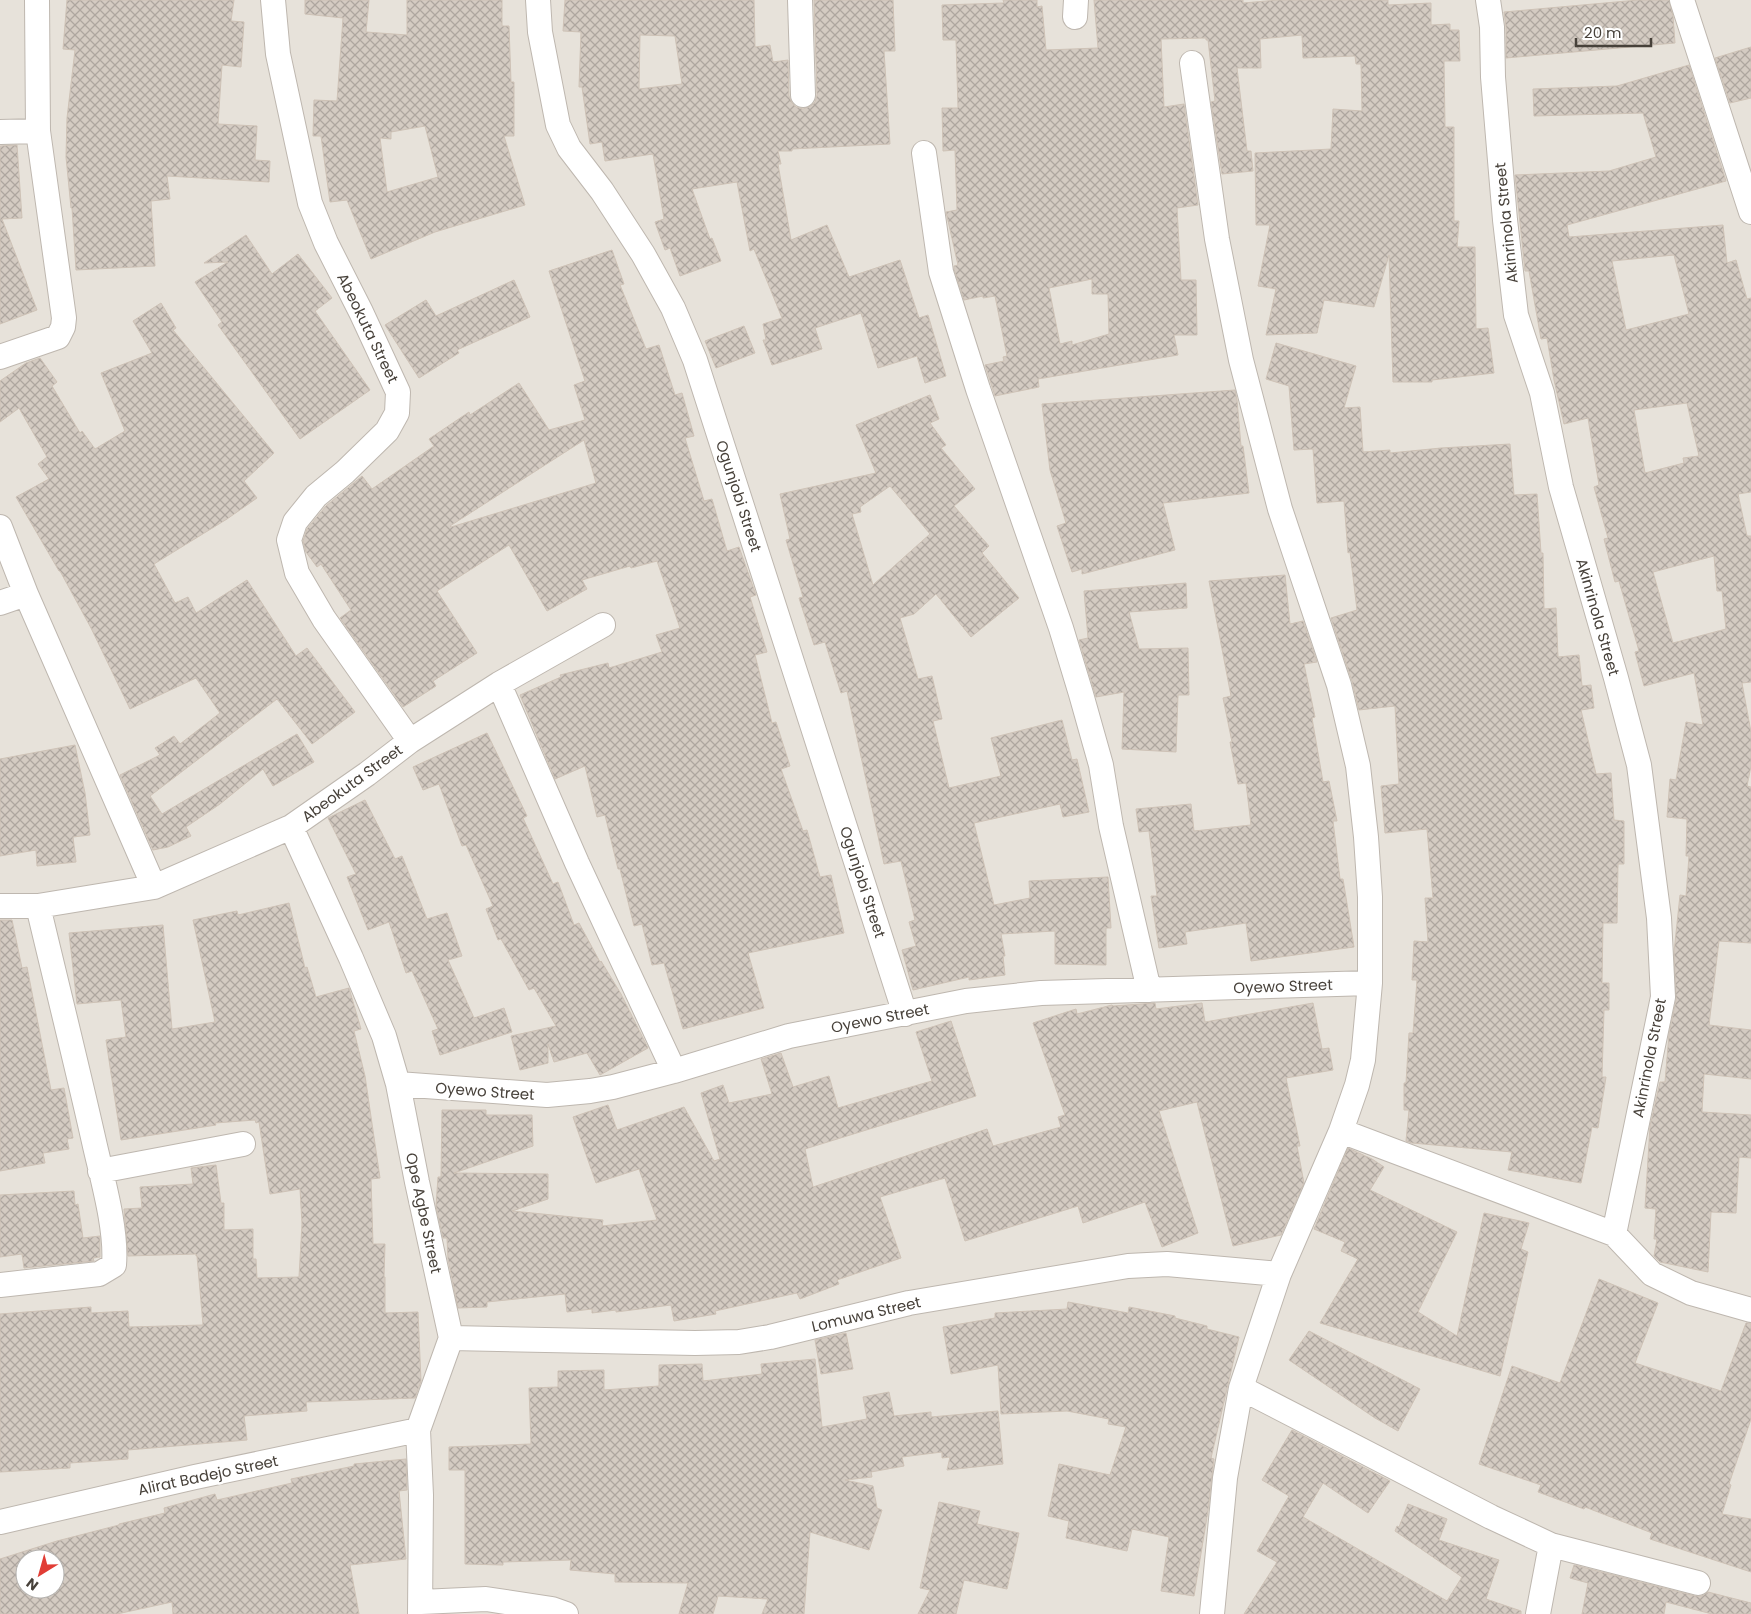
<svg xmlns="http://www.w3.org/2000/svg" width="1751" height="1614" font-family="Poppins,sans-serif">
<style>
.residential{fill:#e7e2da;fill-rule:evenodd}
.building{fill:url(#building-cross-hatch);stroke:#cec2b6;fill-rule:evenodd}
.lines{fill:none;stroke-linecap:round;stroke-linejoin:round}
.minor-casing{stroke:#beb7af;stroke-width:26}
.minor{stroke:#fff;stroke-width:24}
.labels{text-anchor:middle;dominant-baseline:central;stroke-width:5;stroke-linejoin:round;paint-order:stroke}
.street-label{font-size:15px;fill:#47413a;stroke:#fff}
</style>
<defs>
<pattern id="building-cross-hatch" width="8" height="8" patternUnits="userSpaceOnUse" patternTransform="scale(1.25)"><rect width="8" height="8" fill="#d4cbc2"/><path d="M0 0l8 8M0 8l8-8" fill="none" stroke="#aea69f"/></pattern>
</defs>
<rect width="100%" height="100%" fill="#f4f0eb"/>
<path class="residential" d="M 0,0 L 1751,0 L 1751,1614 L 0,1614 ZM 25,1559 L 55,1559 L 55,1589 L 25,1589 Z"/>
<path class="building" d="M 67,0 L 234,0 L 231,21 L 244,22 L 241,67 L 222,65 L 218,124 L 257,126 L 255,160 L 270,161 L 269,182 L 167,176 L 170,199 L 151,201 L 155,266 L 76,270 L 72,208 L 71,208 L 66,157 L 67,118 L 75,50 L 63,49 Z
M 305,0 L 369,0 L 366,32 L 407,35 L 407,0 L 502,0 L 502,26 L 509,26 L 511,82 L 514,82 L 514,136 L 504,136 L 525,205 L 435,232 L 371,259 L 347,200 L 330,202 L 321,136 L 313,136 L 314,100 L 337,101 L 343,18 L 305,14 ZM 425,126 L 438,177 L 387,192 L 380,138 L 391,139 L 391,132 Z
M 565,0 L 754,0 L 755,47 L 770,45 L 773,62 L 788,60 L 789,96 L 792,103 L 796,107 L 803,109 L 811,106 L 815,102 L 817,95 L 814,0 L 893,0 L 895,51 L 884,51 L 890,144 L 792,149 L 792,151 L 778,151 L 781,164 L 778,164 L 791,240 L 827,225 L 849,277 L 900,260 L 919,318 L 928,315 L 946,376 L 925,383 L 917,356 L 878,368 L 861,313 L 815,328 L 822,349 L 772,365 L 763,340 L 766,340 L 763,324 L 782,318 L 754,249 L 750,251 L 737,182 L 692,189 L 710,239 L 712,238 L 721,261 L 680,276 L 670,248 L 665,250 L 655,222 L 664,219 L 653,154 L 605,161 L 602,142 L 590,144 L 582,87 L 579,87 L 581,32 L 563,31 ZM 640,35 L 675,36 L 682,84 L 639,89 Z
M 1003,0 L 1037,0 L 1037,7 L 1042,6 L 1046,50 L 1098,48 L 1094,0 L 1243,0 L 1243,3 L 1278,0 L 1388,0 L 1388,5 L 1431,3 L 1431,25 L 1450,24 L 1450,30 L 1459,30 L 1460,61 L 1444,61 L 1445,127 L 1454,127 L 1454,221 L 1459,221 L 1457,247 L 1475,247 L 1476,329 L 1488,328 L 1494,373 L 1432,380 L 1432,382 L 1393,382 L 1389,255 L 1374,307 L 1324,300 L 1317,333 L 1266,335 L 1276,289 L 1258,286 L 1270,225 L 1256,225 L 1255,153 L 1331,149 L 1333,109 L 1362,111 L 1361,64 L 1356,64 L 1355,56 L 1303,58 L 1302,35 L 1260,39 L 1261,68 L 1237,68 L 1247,151 L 1251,151 L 1253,171 L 1222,174 L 1211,102 L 1215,101 L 1208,40 L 1206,40 L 1206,38 L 1161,39 L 1164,107 L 1184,104 L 1198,205 L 1177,208 L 1181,280 L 1196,280 L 1197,335 L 1174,335 L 1178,355 L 1038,379 L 1039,387 L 995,396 L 985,365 L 1004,361 L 1003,357 L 1007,356 L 995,296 L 983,298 L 983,296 L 964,300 L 954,269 L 954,266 L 958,265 L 946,212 L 957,210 L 955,150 L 943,151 L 942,108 L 958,108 L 956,40 L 943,40 L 942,5 L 1004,3 ZM 1092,279 L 1092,294 L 1108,294 L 1109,334 L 1072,345 L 1072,341 L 1060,344 L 1049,288 Z
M 1638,0 L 1669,0 L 1673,16 L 1675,43 L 1506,58 L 1506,27 L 1504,12 Z
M 1751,47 L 1751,98 L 1730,103 L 1715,58 Z
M 1689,65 L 1726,181 L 1567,225 L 1569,237 L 1723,225 L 1727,263 L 1736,260 L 1747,299 L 1751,298 L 1751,492 L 1738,494 L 1747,536 L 1751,536 L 1751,682 L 1742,683 L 1751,732 L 1751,766 L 1747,786 L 1751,787 L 1751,943 L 1719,941 L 1709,1025 L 1751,1030 L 1751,1079 L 1704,1074 L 1702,1112 L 1751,1115 L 1751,1158 L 1739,1157 L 1736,1213 L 1711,1212 L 1708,1272 L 1660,1262 L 1654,1256 L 1657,1239 L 1654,1239 L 1656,1209 L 1645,1208 L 1650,1126 L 1660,1082 L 1665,1082 L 1669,1034 L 1676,1000 L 1674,952 L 1680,895 L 1686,896 L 1689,856 L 1686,856 L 1687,819 L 1667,817 L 1670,779 L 1676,780 L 1686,722 L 1703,725 L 1694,673 L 1644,686 L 1635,652 L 1639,651 L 1619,581 L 1615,582 L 1604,539 L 1608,538 L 1594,487 L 1599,485 L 1588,418 L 1564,424 L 1554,380 L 1547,338 L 1541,339 L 1529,271 L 1525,271 L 1515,175 L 1609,171 L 1656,157 L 1643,113 L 1534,116 L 1533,89 L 1617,86 ZM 1674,255 L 1689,314 L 1626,330 L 1612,261 ZM 1687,403 L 1699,456 L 1683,458 L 1684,463 L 1645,473 L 1634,410 ZM 1714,556 L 1717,591 L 1722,591 L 1726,629 L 1673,643 L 1653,572 Z
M 17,145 L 22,218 L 2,219 L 37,310 L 0,324 L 0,146 Z
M 246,235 L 272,274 L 298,254 L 332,298 L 315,311 L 370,390 L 300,439 L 218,325 L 222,322 L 195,282 L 228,262 L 204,263 Z
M 612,250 L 624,284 L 620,285 L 646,349 L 659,345 L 675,395 L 682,393 L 694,436 L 685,438 L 704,501 L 712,499 L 727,551 L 739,547 L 756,595 L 750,597 L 767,652 L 755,655 L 772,723 L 776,722 L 790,766 L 781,769 L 803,831 L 807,830 L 820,877 L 831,875 L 844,933 L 748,953 L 764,1008 L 683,1029 L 664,963 L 652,965 L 642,924 L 634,926 L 620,869 L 618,869 L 605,815 L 597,817 L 585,766 L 555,779 L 520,695 L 561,677 L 560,675 L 608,663 L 609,668 L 662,652 L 656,635 L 680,628 L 657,561 L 631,568 L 630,566 L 582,580 L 587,589 L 547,611 L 509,545 L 437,591 L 477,653 L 433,681 L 436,686 L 403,707 L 340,618 L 351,610 L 321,564 L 317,567 L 306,552 L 303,541 L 307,529 L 326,506 L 362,476 L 372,489 L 434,446 L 429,439 L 469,412 L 470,415 L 519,383 L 549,430 L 585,420 L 574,385 L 585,381 L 549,271 ZM 584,440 L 596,483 L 451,527 L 450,526 Z
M 514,280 L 530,317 L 457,350 L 459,353 L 419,378 L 385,325 L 426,300 L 436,316 Z
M 161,303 L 176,328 L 173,330 L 274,453 L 244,481 L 257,498 L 227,519 L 154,564 L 175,603 L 188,597 L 196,613 L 247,580 L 296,656 L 307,648 L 355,712 L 312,744 L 277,699 L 150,796 L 162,814 L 297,734 L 314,762 L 273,786 L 263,769 L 220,804 L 186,827 L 191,836 L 168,847 L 153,850 L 120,775 L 160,755 L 155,748 L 174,736 L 180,744 L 220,713 L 196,678 L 130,709 L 91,628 L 60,571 L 59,571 L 16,497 L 49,479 L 38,464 L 47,457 L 19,408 L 0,422 L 0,381 L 26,363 L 40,358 L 57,382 L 52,386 L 80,433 L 82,431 L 95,449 L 125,431 L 101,373 L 152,353 L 133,321 Z
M 744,326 L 755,353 L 716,368 L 705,341 Z
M 1276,343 L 1356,366 L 1344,408 L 1360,407 L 1363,452 L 1390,450 L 1390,453 L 1441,448 L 1510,444 L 1514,495 L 1537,494 L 1541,553 L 1543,553 L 1544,609 L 1556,608 L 1558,657 L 1579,655 L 1582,686 L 1591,685 L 1594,708 L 1581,710 L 1596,774 L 1611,773 L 1614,820 L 1624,821 L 1624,864 L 1618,864 L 1617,923 L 1603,923 L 1602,983 L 1609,983 L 1609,1010 L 1604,1010 L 1602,1077 L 1606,1077 L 1598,1128 L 1592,1127 L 1581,1183 L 1508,1170 L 1512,1152 L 1412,1143 L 1406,1141 L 1409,1110 L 1404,1110 L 1404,1083 L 1406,1083 L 1409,1033 L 1413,1033 L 1417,980 L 1412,980 L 1414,941 L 1428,942 L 1425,898 L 1433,898 L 1427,829 L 1385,833 L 1381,786 L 1399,784 L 1395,706 L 1359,710 L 1352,681 L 1331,618 L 1357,610 L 1350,552 L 1348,553 L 1344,501 L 1317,503 L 1313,449 L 1294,450 L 1289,386 L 1266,379 Z
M 1235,390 L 1237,400 L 1241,446 L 1243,446 L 1249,493 L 1163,503 L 1175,550 L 1082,574 L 1082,569 L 1072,572 L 1057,526 L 1066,523 L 1050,470 L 1042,404 Z
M 930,395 L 939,419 L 930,423 L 946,445 L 941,448 L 975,489 L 954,506 L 989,546 L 982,553 L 1019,598 L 971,637 L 936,594 L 914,614 L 900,618 L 918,679 L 932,676 L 942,719 L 933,721 L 949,788 L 1001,776 L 991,738 L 1062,720 L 1072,760 L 1077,759 L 1089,812 L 1063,817 L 1060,804 L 974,823 L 994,905 L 1030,898 L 1029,881 L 1108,877 L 1111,928 L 1106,928 L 1106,965 L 1055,964 L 1055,931 L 1001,934 L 1005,956 L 1003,956 L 1005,975 L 969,980 L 969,977 L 913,990 L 902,950 L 916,946 L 909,922 L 915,920 L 901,861 L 884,864 L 847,691 L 841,693 L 825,642 L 814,645 L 799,598 L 803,597 L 786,540 L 790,539 L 780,494 L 876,473 L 856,425 ZM 890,486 L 930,534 L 873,585 L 852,514 L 861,512 L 860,507 Z
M 1285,575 L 1290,624 L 1303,621 L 1317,662 L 1304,664 L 1315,717 L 1312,718 L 1323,782 L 1329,781 L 1337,821 L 1333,821 L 1340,879 L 1343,879 L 1354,947 L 1251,961 L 1246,923 L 1185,932 L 1187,944 L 1159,948 L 1151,896 L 1157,896 L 1149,831 L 1139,832 L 1136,809 L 1191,804 L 1194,831 L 1251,825 L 1246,783 L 1238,784 L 1230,742 L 1232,742 L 1223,698 L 1231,696 L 1209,581 Z
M 1186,583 L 1187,608 L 1129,612 L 1139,649 L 1188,648 L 1189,695 L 1178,695 L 1176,752 L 1122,749 L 1124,692 L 1096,697 L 1079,640 L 1088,638 L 1084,591 Z
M 487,733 L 527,816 L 523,818 L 553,884 L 558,882 L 574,925 L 579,923 L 600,962 L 601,961 L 621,994 L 648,1048 L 600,1075 L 587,1053 L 554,1062 L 548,1044 L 548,1063 L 520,1070 L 511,1036 L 556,1026 L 534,988 L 529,990 L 501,939 L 498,940 L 486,909 L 493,906 L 466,845 L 462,846 L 439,784 L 423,790 L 413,767 Z
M 75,745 L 85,793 L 90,835 L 73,837 L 76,862 L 37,866 L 36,850 L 0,856 L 0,759 Z
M 365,800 L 395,859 L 402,856 L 427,919 L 447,913 L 462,956 L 448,960 L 474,1018 L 504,1008 L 512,1032 L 440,1055 L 432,1031 L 438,1029 L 412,971 L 406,973 L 389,922 L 368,930 L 347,877 L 356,874 L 328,818 Z
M 289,903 L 305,968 L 307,967 L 316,997 L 349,988 L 361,1029 L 354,1031 L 365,1076 L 380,1178 L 371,1179 L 373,1244 L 385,1244 L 384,1277 L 385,1277 L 385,1313 L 418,1312 L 421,1381 L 415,1398 L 306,1402 L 307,1411 L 244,1416 L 247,1440 L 128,1450 L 128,1459 L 70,1463 L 70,1468 L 0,1472 L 0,1314 L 91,1307 L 91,1313 L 128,1311 L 129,1327 L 203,1325 L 197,1256 L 196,1256 L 196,1254 L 128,1256 L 124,1209 L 142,1208 L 140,1187 L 193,1184 L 191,1168 L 216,1165 L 221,1203 L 224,1203 L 224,1230 L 253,1229 L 253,1259 L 256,1259 L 257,1278 L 299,1277 L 302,1224 L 300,1189 L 270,1194 L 259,1122 L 256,1123 L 255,1120 L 215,1123 L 216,1125 L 121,1140 L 106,1040 L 126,1037 L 121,1000 L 77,1004 L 69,933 L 163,925 L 172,1029 L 215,1022 L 193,920 L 237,911 L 238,915 Z
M 0,920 L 12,920 L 22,968 L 27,967 L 51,1090 L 64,1088 L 73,1138 L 67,1139 L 69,1149 L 43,1153 L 45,1163 L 0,1171 Z
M 1155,1003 L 1156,1009 L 1202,1003 L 1205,1022 L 1313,1003 L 1322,1049 L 1329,1048 L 1333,1070 L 1286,1078 L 1300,1146 L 1297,1146 L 1304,1183 L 1281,1235 L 1233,1246 L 1197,1102 L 1159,1111 L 1198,1233 L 1162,1247 L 1145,1202 L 1083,1223 L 1078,1206 L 965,1241 L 945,1178 L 880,1197 L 901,1258 L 837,1280 L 839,1284 L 800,1299 L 797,1293 L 715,1311 L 716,1314 L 674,1321 L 671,1305 L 616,1312 L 616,1310 L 592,1313 L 592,1309 L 567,1312 L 565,1294 L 487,1302 L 487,1307 L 458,1308 L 448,1259 L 447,1238 L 443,1238 L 436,1206 L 438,1177 L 441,1177 L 442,1110 L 486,1110 L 486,1115 L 532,1115 L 533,1146 L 454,1173 L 548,1174 L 548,1199 L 512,1211 L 603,1220 L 602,1226 L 657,1220 L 639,1169 L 596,1183 L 573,1117 L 608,1105 L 617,1130 L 684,1107 L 714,1161 L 720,1159 L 701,1093 L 723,1085 L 729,1103 L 772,1094 L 761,1059 L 781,1053 L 793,1087 L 829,1076 L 838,1108 L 932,1081 L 916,1032 L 951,1021 L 976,1096 L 805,1149 L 813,1187 L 987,1129 L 993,1146 L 1061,1127 L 1058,1117 L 1065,1115 L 1033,1023 L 1076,1009 L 1077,1014 L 1112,1005 L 1113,1006 Z
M 1348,1148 L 1372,1159 L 1384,1167 L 1370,1190 L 1457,1232 L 1418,1312 L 1457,1336 L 1484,1213 L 1529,1223 L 1521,1249 L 1528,1252 L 1500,1376 L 1320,1323 L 1358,1259 L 1341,1251 L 1345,1242 L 1314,1229 Z
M 74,1191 L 75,1205 L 78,1204 L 83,1238 L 100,1236 L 100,1257 L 93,1258 L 94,1261 L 24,1268 L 22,1254 L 0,1257 L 0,1195 Z
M 1599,1279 L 1658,1303 L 1635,1363 L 1721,1391 L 1746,1323 L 1751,1323 L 1751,1419 L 1729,1484 L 1731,1485 L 1722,1514 L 1751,1519 L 1751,1572 L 1650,1539 L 1652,1533 L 1585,1507 L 1584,1509 L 1538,1492 L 1541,1485 L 1479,1464 L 1512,1366 L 1560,1383 Z
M 1068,1302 L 1128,1313 L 1129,1307 L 1175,1316 L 1175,1318 L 1207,1326 L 1207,1329 L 1239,1337 L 1211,1458 L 1214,1459 L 1208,1511 L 1194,1596 L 1161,1591 L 1169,1537 L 1132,1529 L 1127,1551 L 1066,1538 L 1069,1521 L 1048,1516 L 1059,1464 L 1110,1475 L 1126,1427 L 1108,1424 L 1109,1419 L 1067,1411 L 1001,1414 L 998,1365 L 951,1374 L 943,1327 L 995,1318 L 995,1313 L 1067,1309 Z
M 1309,1331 L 1420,1389 L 1398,1431 L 1375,1418 L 1289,1360 Z
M 846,1333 L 853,1369 L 821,1374 L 815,1340 Z
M 815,1359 L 822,1427 L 867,1419 L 863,1397 L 889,1392 L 894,1416 L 931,1412 L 931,1417 L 998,1411 L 1003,1464 L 947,1470 L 950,1457 L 942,1458 L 942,1452 L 902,1457 L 904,1466 L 871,1472 L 872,1477 L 845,1480 L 873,1486 L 877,1508 L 882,1510 L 869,1550 L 810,1532 L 804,1614 L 762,1614 L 768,1599 L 718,1596 L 713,1614 L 679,1614 L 688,1583 L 615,1582 L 615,1574 L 570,1570 L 571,1560 L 503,1562 L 503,1565 L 465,1564 L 465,1470 L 449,1470 L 449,1447 L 531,1444 L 529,1388 L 558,1387 L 558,1371 L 604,1370 L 604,1390 L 659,1386 L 659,1365 L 702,1364 L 703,1381 L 762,1374 L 761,1364 Z
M 1292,1430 L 1390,1481 L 1368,1513 L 1323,1483 L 1303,1517 L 1447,1601 L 1462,1577 L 1395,1531 L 1397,1526 L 1399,1527 L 1408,1504 L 1447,1519 L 1439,1540 L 1499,1560 L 1486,1599 L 1521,1611 L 1521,1614 L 1244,1614 L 1277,1562 L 1257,1551 L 1289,1496 L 1262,1480 Z
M 406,1459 L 407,1490 L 399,1491 L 406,1559 L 350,1565 L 359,1614 L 173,1614 L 172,1602 L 117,1614 L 0,1614 L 0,1559 L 57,1541 L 119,1525 L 119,1524 L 165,1513 L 164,1508 L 215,1494 L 217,1500 L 292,1483 L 291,1479 L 354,1466 L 354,1464 ZM 25,1559 L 55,1559 L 55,1589 L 25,1589 Z
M 939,1502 L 980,1511 L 977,1524 L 1019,1533 L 1007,1589 L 964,1580 L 956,1614 L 918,1614 L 930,1590 L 920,1588 Z
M 1574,1565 L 1695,1596 L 1702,1596 L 1708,1592 L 1751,1603 L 1751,1614 L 1712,1614 L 1666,1602 L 1664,1614 L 1582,1614 L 1588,1583 L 1570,1578 Z"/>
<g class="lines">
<defs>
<path id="minor" d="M 538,0 L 540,32 L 558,125 L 569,148 L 602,191 L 643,254 L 673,308 L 695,360 L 905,1014
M 800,0 L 803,95
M 1488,0 L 1492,27 L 1493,77 L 1505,220 L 1516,315 L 1542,393 L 1561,487 L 1616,678 L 1639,765 L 1659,918 L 1663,997 L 1614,1234
M 1682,0 L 1751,212
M 1075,17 L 1076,0
M 1192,63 L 1217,239 L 1241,360 L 1280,509 L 1339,685 L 1358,766 L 1366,837 L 1370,897 L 1370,983 L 1363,1060 L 1357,1085 L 1341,1131 L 1279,1274 L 1241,1388 L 1225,1478 L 1212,1614
M 0,132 L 38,131
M 924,153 L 941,272 L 978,389 L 1061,628 L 1081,694 L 1101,765 L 1111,826 L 1149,990
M 0,357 L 58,337 L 63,327 L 64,318 L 38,131 L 37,0
M 0,527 L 26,594 L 154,887
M 0,603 L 26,594
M 499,684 L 577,863 L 674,1071
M 410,741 L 499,684 L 603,625
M 291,827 L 351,958 L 384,1036 L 398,1084 L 417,1182 L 451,1338 L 418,1430 L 421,1495 L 420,1614
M 0,906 L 38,906 L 154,887 L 291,827 L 367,774 L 410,741 L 324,619 L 297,573 L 289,540 L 295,522 L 316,496 L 345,472 L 387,431 L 397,413 L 398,392 L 361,312 L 326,243 L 310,203 L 278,54 L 273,0
M 398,1084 L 547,1095 L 590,1091 L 613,1087 L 674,1071 L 789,1036 L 966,1001 L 1041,993 L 1370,983
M 1341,1131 L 1614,1234 L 1652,1274 L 1691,1293 L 1751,1310
M 100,1171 L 243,1144
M 0,1285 L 99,1274 L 114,1265 C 117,1230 103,1181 95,1146 C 77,1066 57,986 38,906
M 451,1338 L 695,1343 L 739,1342 L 770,1337 L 909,1303 L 1128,1266 L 1167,1264 L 1279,1274
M 1241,1388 L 1491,1517 L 1551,1545 L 1698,1583
M 0,1522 L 195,1477 L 418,1430
M 421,1602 L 486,1599 L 552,1609 L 566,1614
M 1538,1614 L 1551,1545"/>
</defs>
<use href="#minor" class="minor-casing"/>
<use href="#minor" class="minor"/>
</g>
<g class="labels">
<g class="street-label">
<text transform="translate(1506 223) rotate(-96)">Akinrinola Street</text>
<text transform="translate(368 328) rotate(64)">Abeokuta Street</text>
<text transform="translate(739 496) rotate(72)">Ogunjobi Street</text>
<text transform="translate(1598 617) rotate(74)">Akinrinola Street</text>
<text transform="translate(352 783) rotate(-36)">Abeokuta Street</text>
<text transform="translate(863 882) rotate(72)">Ogunjobi Street</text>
<text transform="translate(1283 986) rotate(-2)">Oyewo Street</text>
<text transform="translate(880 1018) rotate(-11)">Oyewo Street</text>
<text transform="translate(1649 1058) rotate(-79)">Akinrinola Street</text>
<text transform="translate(485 1091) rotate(4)">Oyewo Street</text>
<text transform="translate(424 1213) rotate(78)">Ope Agbe Street</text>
<text transform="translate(866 1314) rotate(-13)">Lomuwa Street</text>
<text transform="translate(208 1475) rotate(-12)">Alirat Badejo Street</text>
</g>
</g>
<g transform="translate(40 1574) rotate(217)"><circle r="24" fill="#ffffff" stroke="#b5b3b0"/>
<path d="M0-4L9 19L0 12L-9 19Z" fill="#e13d35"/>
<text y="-8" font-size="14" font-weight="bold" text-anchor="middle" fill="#47413a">N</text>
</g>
<path d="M1576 38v8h75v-8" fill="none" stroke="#47413a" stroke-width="2.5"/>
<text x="1584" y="38" font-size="15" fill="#47413a" stroke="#ffffff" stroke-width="4" paint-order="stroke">20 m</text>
</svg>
